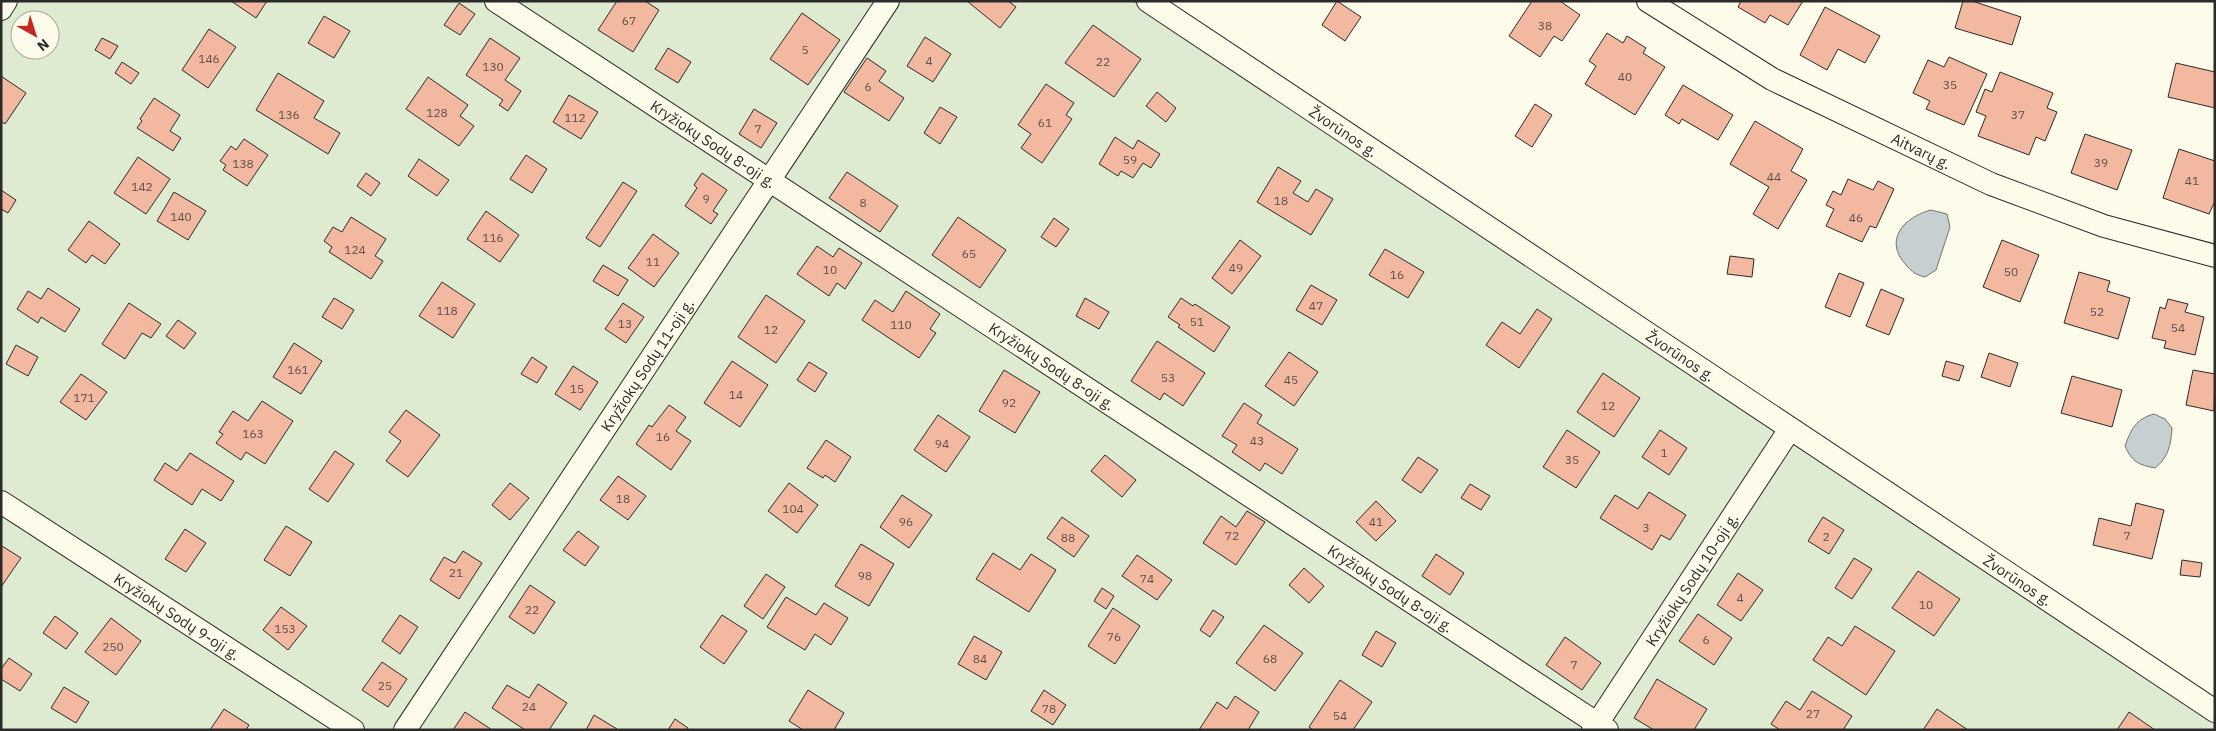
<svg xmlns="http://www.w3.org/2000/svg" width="2216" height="731" font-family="'IBM Plex Sans',sans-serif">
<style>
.green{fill:#deebd1;stroke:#74746e;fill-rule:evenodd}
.water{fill:#c7d0d0;stroke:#74746e}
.building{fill:#f2b8a0;stroke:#2b2b2b}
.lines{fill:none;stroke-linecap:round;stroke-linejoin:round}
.street-casing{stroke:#2b2b2b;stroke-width:24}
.street{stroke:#fdfbea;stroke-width:22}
.labels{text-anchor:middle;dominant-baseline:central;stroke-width:4;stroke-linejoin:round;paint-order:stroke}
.number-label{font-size:12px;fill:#5d4e48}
.street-label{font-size:15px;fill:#2b2b2b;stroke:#fdfbea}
</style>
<rect width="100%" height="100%" fill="#fdfbea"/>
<path class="green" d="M 1,1 L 1133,1 L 1790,429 L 2215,702 L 2215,730 L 1,730 ZM 20,20 L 50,20 L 50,50 L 20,50 Z"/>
<path class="water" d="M 1931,210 L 1947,214 L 1950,227 L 1936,270 L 1925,277 C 1916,275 1912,272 1906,265 C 1883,240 1904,217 1931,210 Z
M 2154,414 L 2165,419 L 2172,428 C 2171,445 2168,458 2155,468 C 2139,465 2132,462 2125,446 C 2131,429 2136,419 2154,414 Z"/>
<path class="building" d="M 231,1 L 267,1 L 256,18 Z
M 617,1 L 645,1 L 659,10 L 633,52 L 598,30 Z
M 967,1 L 1008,1 L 1016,7 L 1000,28 Z
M 1337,1 L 1361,17 L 1345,41 L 1322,25 Z
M 1532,1 L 1560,1 L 1580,15 L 1562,41 L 1554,36 L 1540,57 L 1509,36 Z
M 1741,1 L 1803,1 L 1788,25 L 1770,15 L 1765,23 L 1738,7 Z
M 1963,1 L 1972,1 L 2021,17 L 2012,45 L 1955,28 Z
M 459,3 L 475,14 L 460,35 L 444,25 Z
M 1825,7 L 1880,36 L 1865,63 L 1838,49 L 1827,70 L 1800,55 Z
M 802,13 L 840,40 L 808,85 L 770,59 Z
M 324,16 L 350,31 L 334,58 L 308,43 Z
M 1093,25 L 1141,59 L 1114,97 L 1065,63 Z
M 50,26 L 58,32 L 50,44 Z
M 209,29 L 236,47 L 208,88 L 182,70 Z
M 1607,33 L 1623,43 L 1627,36 L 1646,48 L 1643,53 L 1665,67 L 1635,115 L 1585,84 L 1596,66 L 1589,61 Z
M 925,37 L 951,54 L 933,82 L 907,66 Z
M 102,38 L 118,46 L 110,59 L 95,50 Z
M 490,38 L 520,58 L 505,80 L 521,91 L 508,111 L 499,105 L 503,100 L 466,75 Z
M 668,48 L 691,62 L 678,83 L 655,69 Z
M 1949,57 L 1987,74 L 1964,125 L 1926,109 L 1930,101 L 1913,93 L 1928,60 L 1944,67 Z
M 867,58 L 886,71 L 879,81 L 904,98 L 889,121 L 844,92 Z
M 122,62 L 139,73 L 131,84 L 115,73 Z
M 2176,63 L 2215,72 L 2215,108 L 2168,97 Z
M 2000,72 L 2053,93 L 2047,108 L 2057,112 L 2045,141 L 2036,137 L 2029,155 L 1978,136 L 1986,116 L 1976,112 L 1985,89 L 1992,92 Z
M 278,73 L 324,101 L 314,118 L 340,133 L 328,154 L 256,110 Z
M 1,76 L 26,93 L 5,124 L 1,121 Z
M 428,77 L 468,105 L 460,116 L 474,126 L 459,146 L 406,109 Z
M 1046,84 L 1074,103 L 1066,115 L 1072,119 L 1042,163 L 1021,148 L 1031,134 L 1018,125 Z
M 1683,85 L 1733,115 L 1718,140 L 1682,119 L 1679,124 L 1665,115 Z
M 1157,92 L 1176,108 L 1166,122 L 1146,106 Z
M 569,95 L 598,112 L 581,139 L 553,122 Z
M 154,98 L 180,115 L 170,131 L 181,138 L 173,151 L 137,128 L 142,121 L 140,119 Z
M 1535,104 L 1552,115 L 1532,147 L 1515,136 Z
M 940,107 L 957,117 L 940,144 L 924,133 Z
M 754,109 L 777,123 L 761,148 L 739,134 Z
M 1755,121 L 1803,149 L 1791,171 L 1807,180 L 1778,229 L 1753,214 L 1769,187 L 1730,164 Z
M 2085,134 L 2132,150 L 2117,190 L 2071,173 Z
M 1115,137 L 1133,149 L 1138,140 L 1160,154 L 1151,168 L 1143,163 L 1133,178 L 1121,171 L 1118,176 L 1099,164 Z
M 244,139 L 268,155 L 247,186 L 223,170 L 226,165 L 220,161 L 231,146 L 236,150 Z
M 2179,149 L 2215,161 L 2215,201 L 2209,214 L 2163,198 Z
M 526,155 L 547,169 L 532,193 L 510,179 Z
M 138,157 L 170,179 L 146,214 L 114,193 Z
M 419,159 L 449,180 L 437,196 L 408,176 Z
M 1278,167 L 1301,181 L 1293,193 L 1308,202 L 1316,189 L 1333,199 L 1311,235 L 1257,202 Z
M 847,172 L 898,206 L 880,232 L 829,198 Z
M 366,173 L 380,183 L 371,196 L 357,186 Z
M 702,173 L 727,190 L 713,211 L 718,214 L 711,224 L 685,206 L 697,188 L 694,185 Z
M 1848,179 L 1873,190 L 1878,181 L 1894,189 L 1876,228 L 1870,226 L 1862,242 L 1826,226 L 1834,209 L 1826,205 L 1833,191 L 1841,195 Z
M 623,182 L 637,191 L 600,247 L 586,238 Z
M 1,190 L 16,200 L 8,213 L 1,209 Z
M 174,192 L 206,211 L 188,240 L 157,221 Z
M 486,211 L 519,235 L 500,262 L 467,239 Z
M 351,217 L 386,239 L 375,256 L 383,261 L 371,279 L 329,252 L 332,247 L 324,241 L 333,227 L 342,232 Z
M 958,217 L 1006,250 L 980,288 L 932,255 Z
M 1054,218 L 1069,229 L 1056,247 L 1041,237 Z
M 89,221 L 120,244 L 105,264 L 92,255 L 86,263 L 68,250 Z
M 653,234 L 679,253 L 654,287 L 628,268 Z
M 1240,240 L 1261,256 L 1232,294 L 1212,278 Z
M 2002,240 L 2039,255 L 2020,302 L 1983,287 Z
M 817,246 L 833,257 L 839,248 L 862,263 L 845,289 L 837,283 L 829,296 L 797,274 Z
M 1385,249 L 1424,272 L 1408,298 L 1369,275 Z
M 1730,256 L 1754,259 L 1752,277 L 1727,274 Z
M 603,265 L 628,280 L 618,296 L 593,281 Z
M 2079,272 L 2110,281 L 2107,291 L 2130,298 L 2118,339 L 2064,323 Z
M 1839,273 L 1864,283 L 1850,317 L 1825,307 Z
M 442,282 L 475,304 L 453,338 L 419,316 Z
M 1311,285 L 1337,300 L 1322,325 L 1296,310 Z
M 48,288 L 80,309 L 65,332 L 41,317 L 38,323 L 17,309 L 28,291 L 41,299 Z
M 1881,289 L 1904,299 L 1889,335 L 1866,326 Z
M 906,291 L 940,314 L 930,329 L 936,333 L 919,358 L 862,320 L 875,300 L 893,312 Z
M 766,295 L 805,321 L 776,363 L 738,337 Z
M 334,298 L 354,310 L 342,329 L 322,317 Z
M 1085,298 L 1109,312 L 1099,329 L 1076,316 Z
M 1181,298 L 1193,306 L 1195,304 L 1230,327 L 1214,352 L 1178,327 L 1180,325 L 1168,317 Z
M 2168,299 L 2188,304 L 2185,312 L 2204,317 L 2195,355 L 2164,348 L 2166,341 L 2152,338 L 2160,307 L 2165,309 Z
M 129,303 L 161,324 L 151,338 L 142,333 L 125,359 L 102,344 Z
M 623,303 L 644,317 L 626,343 L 605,329 Z
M 1537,309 L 1552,319 L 1519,368 L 1486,345 L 1502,322 L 1520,334 Z
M 178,320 L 196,333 L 184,349 L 166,336 Z
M 1157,341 L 1205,373 L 1183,406 L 1164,393 L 1160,400 L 1131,381 Z
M 294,343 L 322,361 L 301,394 L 273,377 Z
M 16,345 L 38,357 L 28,376 L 6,364 Z
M 1289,352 L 1318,372 L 1294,406 L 1265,386 Z
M 1989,353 L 2018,363 L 2010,387 L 1981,377 Z
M 532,357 L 547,367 L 537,383 L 521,374 Z
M 732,361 L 768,385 L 740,427 L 704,403 Z
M 1946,361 L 1964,366 L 1959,381 L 1942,376 Z
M 809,362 L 827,373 L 815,392 L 797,380 Z
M 573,366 L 598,382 L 580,410 L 555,394 Z
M 1004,370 L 1040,392 L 1015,433 L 979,411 Z
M 2193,370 L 2215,374 L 2214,411 L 2186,405 Z
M 1603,373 L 1640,398 L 1614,437 L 1577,412 Z
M 81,374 L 107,392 L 86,420 L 60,402 Z
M 2072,376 L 2122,390 L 2112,427 L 2061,413 Z
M 262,401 L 293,421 L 265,464 L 246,452 L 241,460 L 216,443 L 223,434 L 219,432 L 233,411 L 248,421 Z
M 1244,403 L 1262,415 L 1257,423 L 1298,449 L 1282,474 L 1265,463 L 1260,471 L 1232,452 L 1237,445 L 1222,436 Z
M 669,405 L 686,417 L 676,431 L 691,441 L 671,470 L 636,444 L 649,425 L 652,427 Z
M 406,410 L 440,435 L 408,477 L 386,461 L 401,441 L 389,432 Z
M 938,415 L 970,437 L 946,472 L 914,450 Z
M 1567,430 L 1600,452 L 1576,488 L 1543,467 Z
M 1660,430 L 1687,448 L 1669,475 L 1642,457 Z
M 826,440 L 851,457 L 835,482 L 825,475 L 823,478 L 807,468 Z
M 335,451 L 354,464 L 328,502 L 309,489 Z
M 190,453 L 234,481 L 221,501 L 202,489 L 192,505 L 154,480 L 165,463 L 177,471 Z
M 1105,455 L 1136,480 L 1122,497 L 1091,471 Z
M 1418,457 L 1438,470 L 1421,493 L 1402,480 Z
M 618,476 L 646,496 L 628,520 L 600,500 Z
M 510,483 L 529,498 L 510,520 L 492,505 Z
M 789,483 L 818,505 L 797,533 L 768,511 Z
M 1470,484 L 1490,496 L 1481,510 L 1461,498 Z
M 1649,492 L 1686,515 L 1670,540 L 1661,535 L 1652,550 L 1600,518 L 1615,495 L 1638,509 Z
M 902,495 L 932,515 L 909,548 L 880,527 Z
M 1376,501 L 1396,521 L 1376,541 L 1356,522 Z
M 2136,503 L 2164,510 L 2152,559 L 2093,545 L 2099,518 L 2131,526 Z
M 1247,511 L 1265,522 L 1236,565 L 1203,543 L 1221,516 L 1236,527 Z
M 1062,517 L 1089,536 L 1074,557 L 1047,538 Z
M 1823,517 L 1844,530 L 1829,554 L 1808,541 Z
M 286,526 L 312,542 L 290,576 L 264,560 Z
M 185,529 L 206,543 L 186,572 L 165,559 Z
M 578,531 L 599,547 L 585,566 L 563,550 Z
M 861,544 L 894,564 L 869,606 L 835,586 Z
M 2,546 L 21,558 L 1,587 L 1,547 Z
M 463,551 L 482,563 L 459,599 L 430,580 L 444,557 L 455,563 Z
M 993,553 L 1020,570 L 1031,554 L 1056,570 L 1029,612 L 976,579 Z
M 1436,554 L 1464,573 L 1450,595 L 1422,576 Z
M 1137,555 L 1172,580 L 1157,600 L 1122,576 Z
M 1854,558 L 1872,569 L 1852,599 L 1835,588 Z
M 2182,560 L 2202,563 L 2200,577 L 2180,575 Z
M 1304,568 L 1324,586 L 1309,603 L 1289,585 Z
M 1918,571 L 1960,599 L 1934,636 L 1892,608 Z
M 1738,573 L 1763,590 L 1741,621 L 1717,605 Z
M 766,574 L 785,587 L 763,619 L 744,606 Z
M 530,585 L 555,602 L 534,634 L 509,617 Z
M 1102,588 L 1114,596 L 1106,609 L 1094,601 Z
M 786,597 L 816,615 L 824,603 L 848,618 L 831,645 L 815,634 L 805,650 L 767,627 Z
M 281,607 L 307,626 L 288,650 L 263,630 Z
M 1113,608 L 1140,626 L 1115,664 L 1088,646 Z
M 1213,610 L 1224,617 L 1210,637 L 1200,630 Z
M 1698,614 L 1732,638 L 1714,665 L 1679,641 Z
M 400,615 L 418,627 L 400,654 L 382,641 Z
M 722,615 L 747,631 L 724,664 L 700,647 Z
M 55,616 L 78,633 L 66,649 L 43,633 Z
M 111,618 L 141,641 L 116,675 L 85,652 Z
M 1264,625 L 1303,653 L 1275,691 L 1236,663 Z
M 1855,626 L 1895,651 L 1866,695 L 1813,660 L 1828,637 L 1842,646 Z
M 1376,631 L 1396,643 L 1382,667 L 1362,655 Z
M 974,636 L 1002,652 L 986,680 L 958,664 Z
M 1565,637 L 1601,663 L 1582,690 L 1546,665 Z
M 9,658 L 32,674 L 20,691 L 1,679 L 1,669 Z
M 382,662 L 407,679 L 388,707 L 362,690 Z
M 1657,679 L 1707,709 L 1694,730 L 1654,730 L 1634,718 Z
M 1340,680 L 1372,702 L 1353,730 L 1313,730 L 1309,727 Z
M 538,684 L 567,703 L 549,730 L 525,730 L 492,708 L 507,685 L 529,698 Z
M 64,687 L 89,702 L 76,723 L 51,708 Z
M 808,690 L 844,713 L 834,730 L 803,730 L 789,721 Z
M 1044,690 L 1066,705 L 1053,725 L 1031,711 Z
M 1812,691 L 1852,716 L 1843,730 L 1780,730 L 1771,724 L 1786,701 L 1800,710 Z
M 1235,696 L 1259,712 L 1248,730 L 1199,730 L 1217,702 L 1227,709 Z
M 224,709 L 249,725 L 246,730 L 210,730 Z
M 1937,709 L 1968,730 L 1923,730 Z
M 465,712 L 492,730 L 453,730 Z
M 2129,712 L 2155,730 L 2117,730 Z
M 594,715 L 617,729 L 617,730 L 586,730 Z
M 675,719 L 688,728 L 687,730 L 668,730 Z"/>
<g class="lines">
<defs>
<g id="street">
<path id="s1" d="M 496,1 L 1607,730"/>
<path id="s2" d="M 1148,1 L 2215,711"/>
<path id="s3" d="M 1648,1 L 1772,79 L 1991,184 L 2104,226 L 2215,256"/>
<path d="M 1,9 L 6,1"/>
<path id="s4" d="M 1,502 L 353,730"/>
<path id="s5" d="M 405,730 L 888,1"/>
<path id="s6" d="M 1593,730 L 1790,429"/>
</g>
</defs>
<use href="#street" class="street-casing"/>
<use href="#street" class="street"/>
</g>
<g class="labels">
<g class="number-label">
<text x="629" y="20">67</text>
<text x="1545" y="25">38</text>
<text x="805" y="49">5</text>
<text x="209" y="58">146</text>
<text x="929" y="60">4</text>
<text x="1103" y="61">22</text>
<text x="493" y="66">130</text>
<text x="1625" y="76">40</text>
<text x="1950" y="84">35</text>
<text x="868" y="86">6</text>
<text x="437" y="112">128</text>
<text x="289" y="114">136</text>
<text x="2018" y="114">37</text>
<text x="575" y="117">112</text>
<text x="1045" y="122">61</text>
<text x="758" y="128">7</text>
<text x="1130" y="159">59</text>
<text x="2101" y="162">39</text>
<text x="243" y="163">138</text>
<text x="1774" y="176">44</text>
<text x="2192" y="180">41</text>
<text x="142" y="186">142</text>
<text x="706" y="198">9</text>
<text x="1281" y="200">18</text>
<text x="863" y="202">8</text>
<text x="181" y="216">140</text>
<text x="1856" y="217">46</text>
<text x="493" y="237">116</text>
<text x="355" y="249">124</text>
<text x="969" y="253">65</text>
<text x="653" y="261">11</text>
<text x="1236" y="267">49</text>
<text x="830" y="269">10</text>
<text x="2011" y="271">50</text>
<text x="1397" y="274">16</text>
<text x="1316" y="305">47</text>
<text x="447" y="310">118</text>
<text x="2097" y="311">52</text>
<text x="1197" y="321">51</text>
<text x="625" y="323">13</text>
<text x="901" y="324">110</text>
<text x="2178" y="327">54</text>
<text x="771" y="329">12</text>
<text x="298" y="369">161</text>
<text x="1168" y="377">53</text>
<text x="1291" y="379">45</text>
<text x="577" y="388">15</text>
<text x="736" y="394">14</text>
<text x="84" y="397">171</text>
<text x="1009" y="402">92</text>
<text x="1608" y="405">12</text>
<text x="253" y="433">163</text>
<text x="663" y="436">16</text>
<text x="1257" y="440">43</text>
<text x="942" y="443">94</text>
<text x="1664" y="452">1</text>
<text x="1572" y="459">35</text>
<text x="623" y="498">18</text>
<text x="793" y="508">104</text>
<text x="906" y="521">96</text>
<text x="1376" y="521">41</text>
<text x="1646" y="527">3</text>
<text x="1232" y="535">72</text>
<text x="2127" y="535">7</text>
<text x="1826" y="536">2</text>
<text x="1068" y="537">88</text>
<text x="456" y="572">21</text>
<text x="865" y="575">98</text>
<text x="1147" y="578">74</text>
<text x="1740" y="597">4</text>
<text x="1926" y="604">10</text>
<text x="532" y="609">22</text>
<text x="285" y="628">153</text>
<text x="1114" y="636">76</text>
<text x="1706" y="639">6</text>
<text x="113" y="646">250</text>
<text x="980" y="658">84</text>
<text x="1270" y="658">68</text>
<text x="1574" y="664">7</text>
<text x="385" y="685">25</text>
<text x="529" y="706">24</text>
<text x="1049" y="708">78</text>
<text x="1813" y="713">27</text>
<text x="1340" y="715">54</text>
</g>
<g class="street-label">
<text stroke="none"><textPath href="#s2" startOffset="235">Žvorūnos g.</textPath></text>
<text stroke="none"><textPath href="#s1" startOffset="260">Kryžiokų Sodų 8-oji g.</textPath></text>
<text stroke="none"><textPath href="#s3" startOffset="312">Aitvarų g.</textPath></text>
<text stroke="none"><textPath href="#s2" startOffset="640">Žvorūnos g.</textPath></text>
<text stroke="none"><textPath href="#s5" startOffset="438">Kryžiokų Sodų 11-oji g.</textPath></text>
<text stroke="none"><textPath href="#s1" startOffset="665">Kryžiokų Sodų 8-oji g.</textPath></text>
<text stroke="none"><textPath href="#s6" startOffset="180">Kryžiokų Sodų 10-oji g.</textPath></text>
<text stroke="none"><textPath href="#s2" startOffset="1045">Žvorūnos g.</textPath></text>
<text stroke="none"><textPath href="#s1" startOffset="1070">Kryžiokų Sodų 8-oji g.</textPath></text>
<text stroke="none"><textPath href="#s4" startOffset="210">Kryžiokų Sodų 9-oji g.</textPath></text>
</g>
</g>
<rect width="2216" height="731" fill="none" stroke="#2b2b2b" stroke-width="5"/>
<g transform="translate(35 35) rotate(141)"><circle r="24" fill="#fdfbea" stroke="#a9a89e"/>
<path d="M0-4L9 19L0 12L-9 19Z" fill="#c62828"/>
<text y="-8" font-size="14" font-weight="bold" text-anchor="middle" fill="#2b2b2b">N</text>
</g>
</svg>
